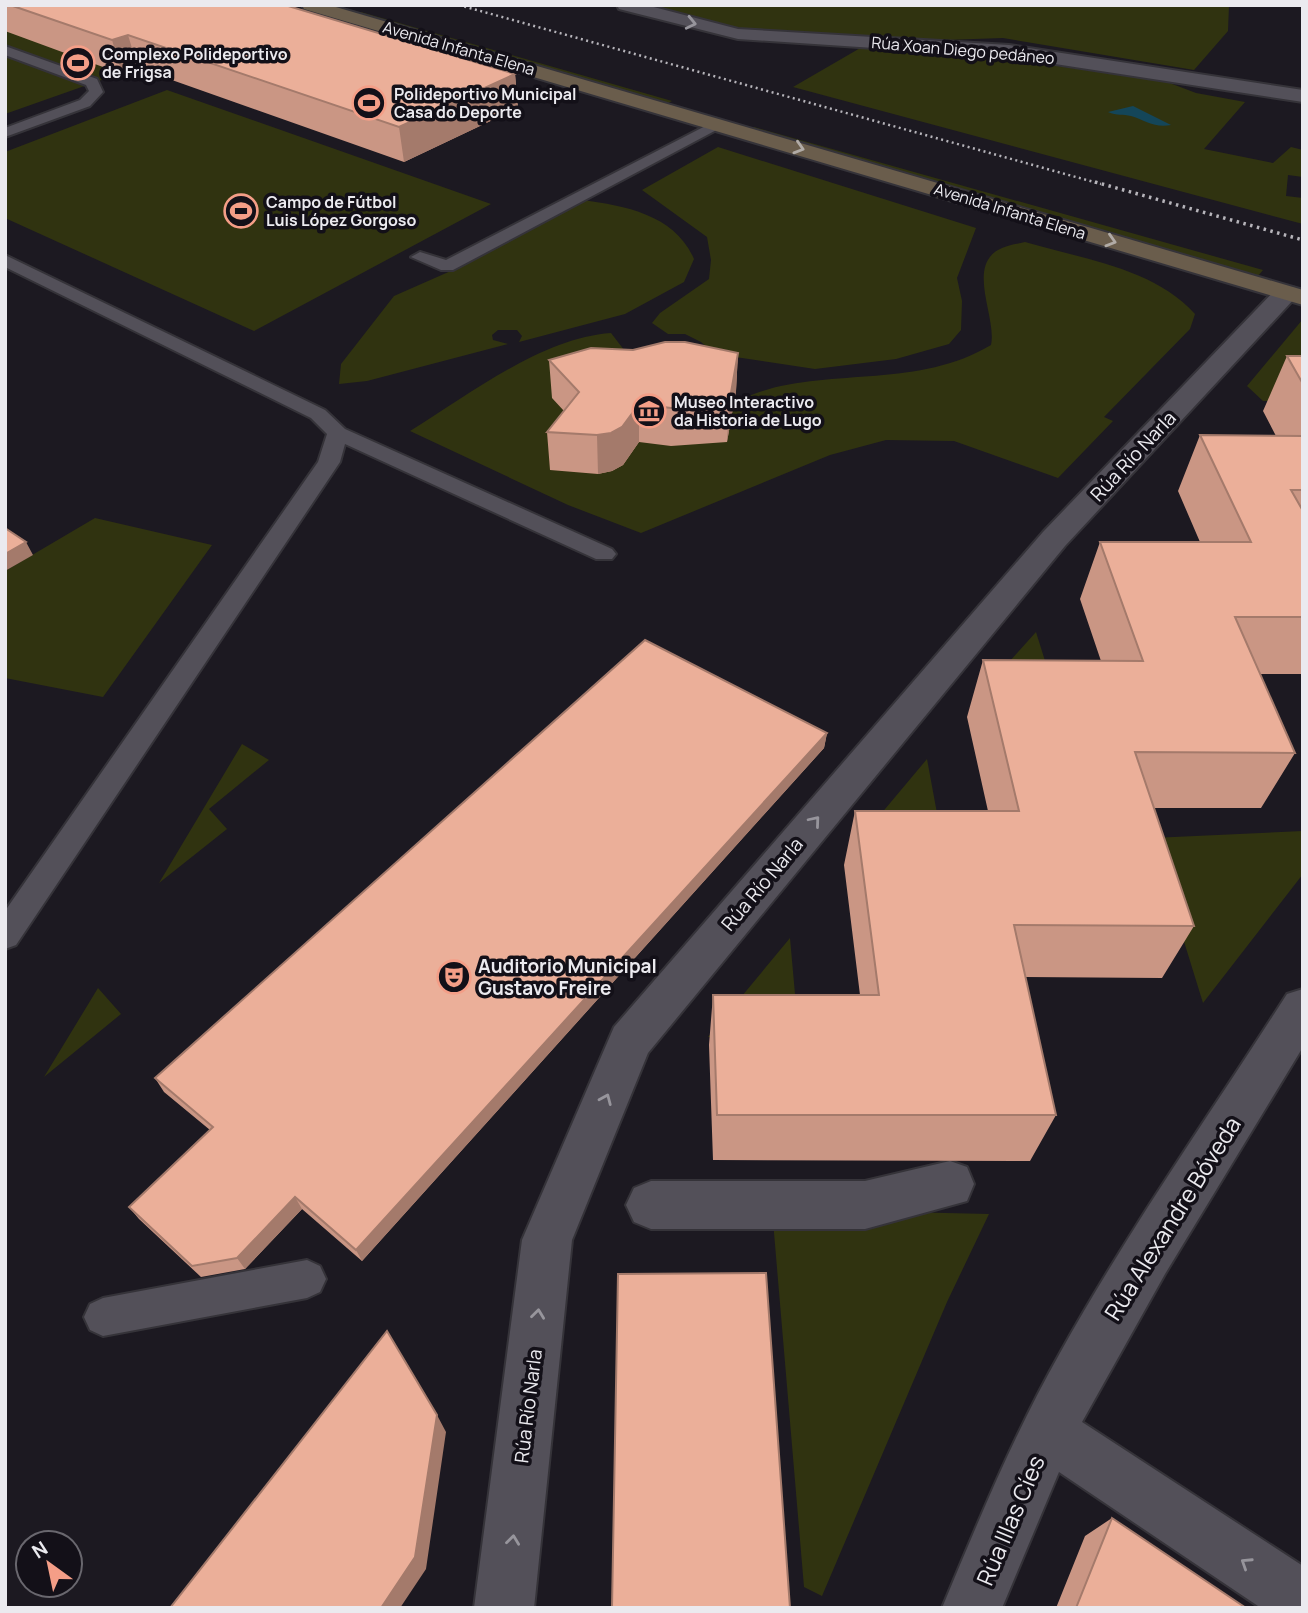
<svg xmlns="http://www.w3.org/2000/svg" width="1308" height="1613" font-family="Manrope,sans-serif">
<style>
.green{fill:#303310}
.water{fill:#144659}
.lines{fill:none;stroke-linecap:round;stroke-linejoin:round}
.lane-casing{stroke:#353339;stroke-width:4}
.street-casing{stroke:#353339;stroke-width:4}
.secondary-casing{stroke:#353339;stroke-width:4}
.lane{fill:#535059;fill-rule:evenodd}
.street{fill:#535059;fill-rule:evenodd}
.secondary{fill:#6a5d4c;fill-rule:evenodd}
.rail-far1{stroke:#b6b4ba;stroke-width:2.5;stroke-dasharray:2 3.5;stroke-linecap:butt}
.rail{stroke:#b6b4ba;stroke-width:3.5;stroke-dasharray:2.5 4.5;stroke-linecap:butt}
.wall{fill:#ca9684}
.shaded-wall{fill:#a47a6b}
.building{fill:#ebaf99;stroke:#a47a6b;stroke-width:2}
.oneway{stroke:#97959c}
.oneway2{stroke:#b1aba6}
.labels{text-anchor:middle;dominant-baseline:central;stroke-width:7;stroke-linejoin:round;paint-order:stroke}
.far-street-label{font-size:16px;fill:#ebeaef;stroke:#131018}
.far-poi-label{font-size:16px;font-weight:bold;fill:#ebeaef;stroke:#131018;text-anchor:start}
.street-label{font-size:19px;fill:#ebeaef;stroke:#131018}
.poi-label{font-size:19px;font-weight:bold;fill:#ebeaef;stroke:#131018;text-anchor:start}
.near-street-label{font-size:23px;fill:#ebeaef;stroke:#131018}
</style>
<rect width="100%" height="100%" fill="#1c1921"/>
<path class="green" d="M 5,5 L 248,5 L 178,53 L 5,114 Z
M 660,5 L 1229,5 L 1228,31 L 1194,70 L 1003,38 L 916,41 L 759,32 L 707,23 L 654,9 Z
M 361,12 L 672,101 L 666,104 L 356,13 Z
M 862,47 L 1023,61 L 1167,82 L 1196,93 L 1245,102 L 1204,149 L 1273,163 L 1291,147 L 1303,150 L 1303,177 L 1288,175 L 1286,196 L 1303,198 L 1303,224 L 793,87 Z
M 167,90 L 491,204 L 254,331 L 5,218 L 5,152 Z
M 754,127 L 1263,270 L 1258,276 L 751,130 Z
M 718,147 L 976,228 L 957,278 L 962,301 L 961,330 L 949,344 L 896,359 L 815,369 L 715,354 L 701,342 L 685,334 L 668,334 L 652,323 L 660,313 L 709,279 L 711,260 L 707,237 L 642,190 Z
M 583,200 C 626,206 675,215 694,259 L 684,282 L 625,314 L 519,342 L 522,336 L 517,330 L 498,330 L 492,335 L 493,340 L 508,344 L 367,381 L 339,384 L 341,364 L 394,296 L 453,270 Z
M 1025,242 C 1082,259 1154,268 1195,314 L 1190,329 L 1104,417 L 1113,421 L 1058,478 L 954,441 L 886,440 L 830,455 L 641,533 L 568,505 L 410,431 C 469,395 541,338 611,333 L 638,368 L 716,385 L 738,401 C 812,363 911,393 991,345 C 997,318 967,268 998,250 C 1006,245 1017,244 1025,242 Z
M 1303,319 L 1303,401 L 1263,401 L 1247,386 Z
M 95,518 L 212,545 L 103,697 L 5,678 L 5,571 Z
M 1036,632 L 1056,696 L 983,691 Z
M 242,744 L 269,760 L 209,809 L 227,829 L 159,883 Z
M 927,759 L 939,824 L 875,821 Z
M 1303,831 L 1303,874 L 1203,1003 L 1152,838 Z
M 790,938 L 799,1039 L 708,1037 Z
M 98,988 L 121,1014 L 44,1077 Z
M 772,1209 L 989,1214 L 947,1302 L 822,1596 L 804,1587 Z"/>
<path class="water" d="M 1133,106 L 1171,125 C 1154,128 1147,121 1131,116 C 1123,114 1117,116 1108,112 Z"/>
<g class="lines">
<defs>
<path id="lane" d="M 5,46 L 97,79 L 103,92 L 90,106 L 5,137 L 5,128 L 80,100 L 89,91 L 86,85 L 5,55 Z
M 717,120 L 722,121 L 722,127 L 453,270 L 441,270 L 411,257 L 420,252 L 446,260 Z
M 5,255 L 325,410 L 345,429 L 612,549 L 616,554 L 612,559 L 596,559 L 345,444 L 340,462 L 16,945 L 5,949 L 5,911 L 318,462 L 327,434 L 311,418 L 5,267 Z
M 307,1260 L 320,1266 L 326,1279 L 320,1292 L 307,1298 L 103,1336 L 90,1330 L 84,1317 L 90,1304 L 103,1298 Z"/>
<path id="street" d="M 617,5 L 646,5 L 738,29 L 1009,45 L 1303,90 L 1303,102 L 1009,57 L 738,39 L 619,9 Z
M 1286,286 L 1295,288 L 1298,293 L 1295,298 L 1065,546 L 648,1053 L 572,1240 L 534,1608 L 474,1608 L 522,1240 L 614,1027 L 1043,532 L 1277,288 Z
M 1303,989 L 1303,1047 L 1165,1274 L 1082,1422 L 1303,1566 L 1303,1608 L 1261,1608 L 1059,1472 L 1002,1608 L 942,1608 C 978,1522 1014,1434 1060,1353 C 1129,1229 1211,1113 1287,994 Z
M 950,1161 L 967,1167 L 974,1184 L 967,1201 L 865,1229 L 651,1229 L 634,1222 L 626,1205 L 634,1188 L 651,1181 L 865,1181 Z"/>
<path id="secondary" d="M 302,5 L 329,5 L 1303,290 L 1303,305 L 304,9 Z"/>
</defs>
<use href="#lane" class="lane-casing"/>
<use href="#street" class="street-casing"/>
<use href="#secondary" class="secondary-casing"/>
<use href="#lane" class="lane"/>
<use href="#street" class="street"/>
<use href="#secondary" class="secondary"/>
<path class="rail-far1" d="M 459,5 L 1101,184"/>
<path class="rail" d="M 1095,182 L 1303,240"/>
</g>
<path class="wall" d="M 5,5 L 285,5 L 515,74 L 518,108 L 404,162 L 138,68 L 122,74 L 5,31 Z
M 633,350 L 738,353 L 736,391 L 727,442 L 671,446 L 639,442 L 623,465 L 612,471 L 598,474 L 550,470 L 547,432 L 564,411 L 552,398 L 549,360 Z
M 1287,356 L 1303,356 L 1303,674 L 1260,674 L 1295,753 L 1261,808 L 1154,808 L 1194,926 L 1162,978 L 1025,977 L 1056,1115 L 1030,1161 L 713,1160 L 709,1045 L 713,995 L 860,995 L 844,865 L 855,811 L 988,811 L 967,717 L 983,660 L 1101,661 L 1080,599 L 1100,542 L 1200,542 L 1178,491 L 1200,435 L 1276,436 L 1263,411 Z
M 827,733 L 824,748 L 362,1261 L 302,1209 L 245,1269 L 201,1277 L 139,1219 L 129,1207 L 210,1130 L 164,1092 L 155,1078 Z
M 1112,1518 L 1246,1608 L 1056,1608 L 1085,1536 Z"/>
<path class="shaded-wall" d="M 128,35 L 138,68 L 122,74 L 112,40 Z
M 515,74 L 518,108 L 404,162 L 399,127 Z
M 738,353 L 736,391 L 727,442 L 729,404 Z
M 639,404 L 639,442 L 623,465 L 612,471 L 598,474 L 597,435 Z
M 26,542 L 33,555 L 5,571 L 5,554 Z
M 827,733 L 824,748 L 362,1261 L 356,1250 Z
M 295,1197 L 302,1209 L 245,1269 L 237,1258 Z
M 437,1415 L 446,1432 L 426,1569 L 400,1608 L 381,1608 Z"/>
<path class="building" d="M 10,5 L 285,5 L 515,74 L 399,127 L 128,35 L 112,40 Z
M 665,342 L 685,342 L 738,353 L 729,404 L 671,408 L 639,404 L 622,427 L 611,433 L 597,435 L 547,432 L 579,392 L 549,360 L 591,348 L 633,350 Z
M 1287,356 L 1303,356 L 1303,384 Z
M 1200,435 L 1303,436 L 1303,490 L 1291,490 L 1303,511 L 1303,617 L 1235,617 L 1295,753 L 1135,752 L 1194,926 L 1014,925 L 1056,1115 L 717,1115 L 713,995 L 879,995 L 855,811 L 1019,811 L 983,660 L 1143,661 L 1100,542 L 1251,542 Z
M 5,528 L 26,542 L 5,554 Z
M 645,640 L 827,733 L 356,1250 L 295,1197 L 237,1258 L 192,1266 L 129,1207 L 213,1127 L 155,1078 Z
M 766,1273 L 790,1608 L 612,1608 L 618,1274 Z
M 387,1331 L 437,1415 L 415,1557 L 381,1608 L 170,1608 Z
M 1112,1518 L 1246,1608 L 1076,1608 Z"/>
<defs><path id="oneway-chevron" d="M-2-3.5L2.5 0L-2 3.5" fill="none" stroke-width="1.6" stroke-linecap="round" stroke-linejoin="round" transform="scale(1.75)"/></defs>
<g class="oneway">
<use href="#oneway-chevron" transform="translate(691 23) rotate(13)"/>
<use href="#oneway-chevron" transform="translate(815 821) rotate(-50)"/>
<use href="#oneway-chevron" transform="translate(606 1099) rotate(-67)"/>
<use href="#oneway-chevron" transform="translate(538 1314) rotate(-83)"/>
<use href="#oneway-chevron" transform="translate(513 1540) rotate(-83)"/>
<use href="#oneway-chevron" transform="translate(1246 1563) rotate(-147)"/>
</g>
<g class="oneway2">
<use href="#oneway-chevron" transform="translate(799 148) rotate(17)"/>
<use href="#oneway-chevron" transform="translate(1111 241) rotate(17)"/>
</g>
<defs>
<symbol id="stadium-ring" viewBox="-11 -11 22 22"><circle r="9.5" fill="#131018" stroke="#f49e87" stroke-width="1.5"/><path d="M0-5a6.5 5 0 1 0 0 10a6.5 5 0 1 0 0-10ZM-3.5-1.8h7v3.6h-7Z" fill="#f49e87"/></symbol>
<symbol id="museum-ring" viewBox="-11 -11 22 22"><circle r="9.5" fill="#131018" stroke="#f49e87" stroke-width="1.5"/><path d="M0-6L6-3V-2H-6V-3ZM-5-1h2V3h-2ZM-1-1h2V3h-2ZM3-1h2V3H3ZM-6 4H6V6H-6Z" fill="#f49e87"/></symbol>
<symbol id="theatre-ring" viewBox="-11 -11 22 22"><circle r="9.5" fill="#131018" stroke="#f49e87" stroke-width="1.5"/><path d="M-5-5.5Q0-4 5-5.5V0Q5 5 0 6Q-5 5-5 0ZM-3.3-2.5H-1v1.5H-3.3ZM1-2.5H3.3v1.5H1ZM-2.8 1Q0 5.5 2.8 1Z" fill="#f49e87"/></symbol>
</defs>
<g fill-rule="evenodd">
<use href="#stadium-ring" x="59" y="44" width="38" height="38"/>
<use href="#stadium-ring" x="350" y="84" width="38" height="38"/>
<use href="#stadium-ring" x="222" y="192" width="38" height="38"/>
<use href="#museum-ring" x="630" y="392" width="38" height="38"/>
<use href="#theatre-ring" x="435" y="958" width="38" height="38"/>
</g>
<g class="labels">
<g class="far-street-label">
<text transform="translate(459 48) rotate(16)">Avenida Infanta Elena</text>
<text transform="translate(963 50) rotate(5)">Rúa Xoan Diego pedáneo</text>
<text transform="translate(1010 211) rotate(17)">Avenida Infanta Elena</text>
</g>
<g class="far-poi-label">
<text x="102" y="54">Complexo Polideportivo<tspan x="102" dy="18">de Frigsa</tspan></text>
<text x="394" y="94">Polideportivo Municipal<tspan x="394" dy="18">Casa do Deporte</tspan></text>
<text x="266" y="202">Campo de Fútbol<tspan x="266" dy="18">Luis López Gorgoso</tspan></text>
<text x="674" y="402">Museo Interactivo<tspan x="674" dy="18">da Historia de Lugo</tspan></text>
</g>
<g class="street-label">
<text transform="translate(1133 456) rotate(-47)">Rúa Río Narla</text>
<text transform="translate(762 884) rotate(-50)">Rúa Río Narla</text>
<text transform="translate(528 1406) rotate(-83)">Rúa Río Narla</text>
</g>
<g class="poi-label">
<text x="478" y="966">Auditorio Municipal<tspan x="478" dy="22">Gustavo Freire</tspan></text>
</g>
<g class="near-street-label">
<text transform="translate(1172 1218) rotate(-58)">Rúa Alexandre Bóveda</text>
<text transform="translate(1010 1520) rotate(-67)">Rúa Illas Cíes</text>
</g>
</g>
<rect width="1308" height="1613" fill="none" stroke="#ebeaef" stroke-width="14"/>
<g transform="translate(49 1564) rotate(327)"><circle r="33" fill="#131018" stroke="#69676e" stroke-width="2"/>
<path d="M0-5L12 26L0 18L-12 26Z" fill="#f49e87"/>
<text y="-10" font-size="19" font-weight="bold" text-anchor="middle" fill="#ebeaef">N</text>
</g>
</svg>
